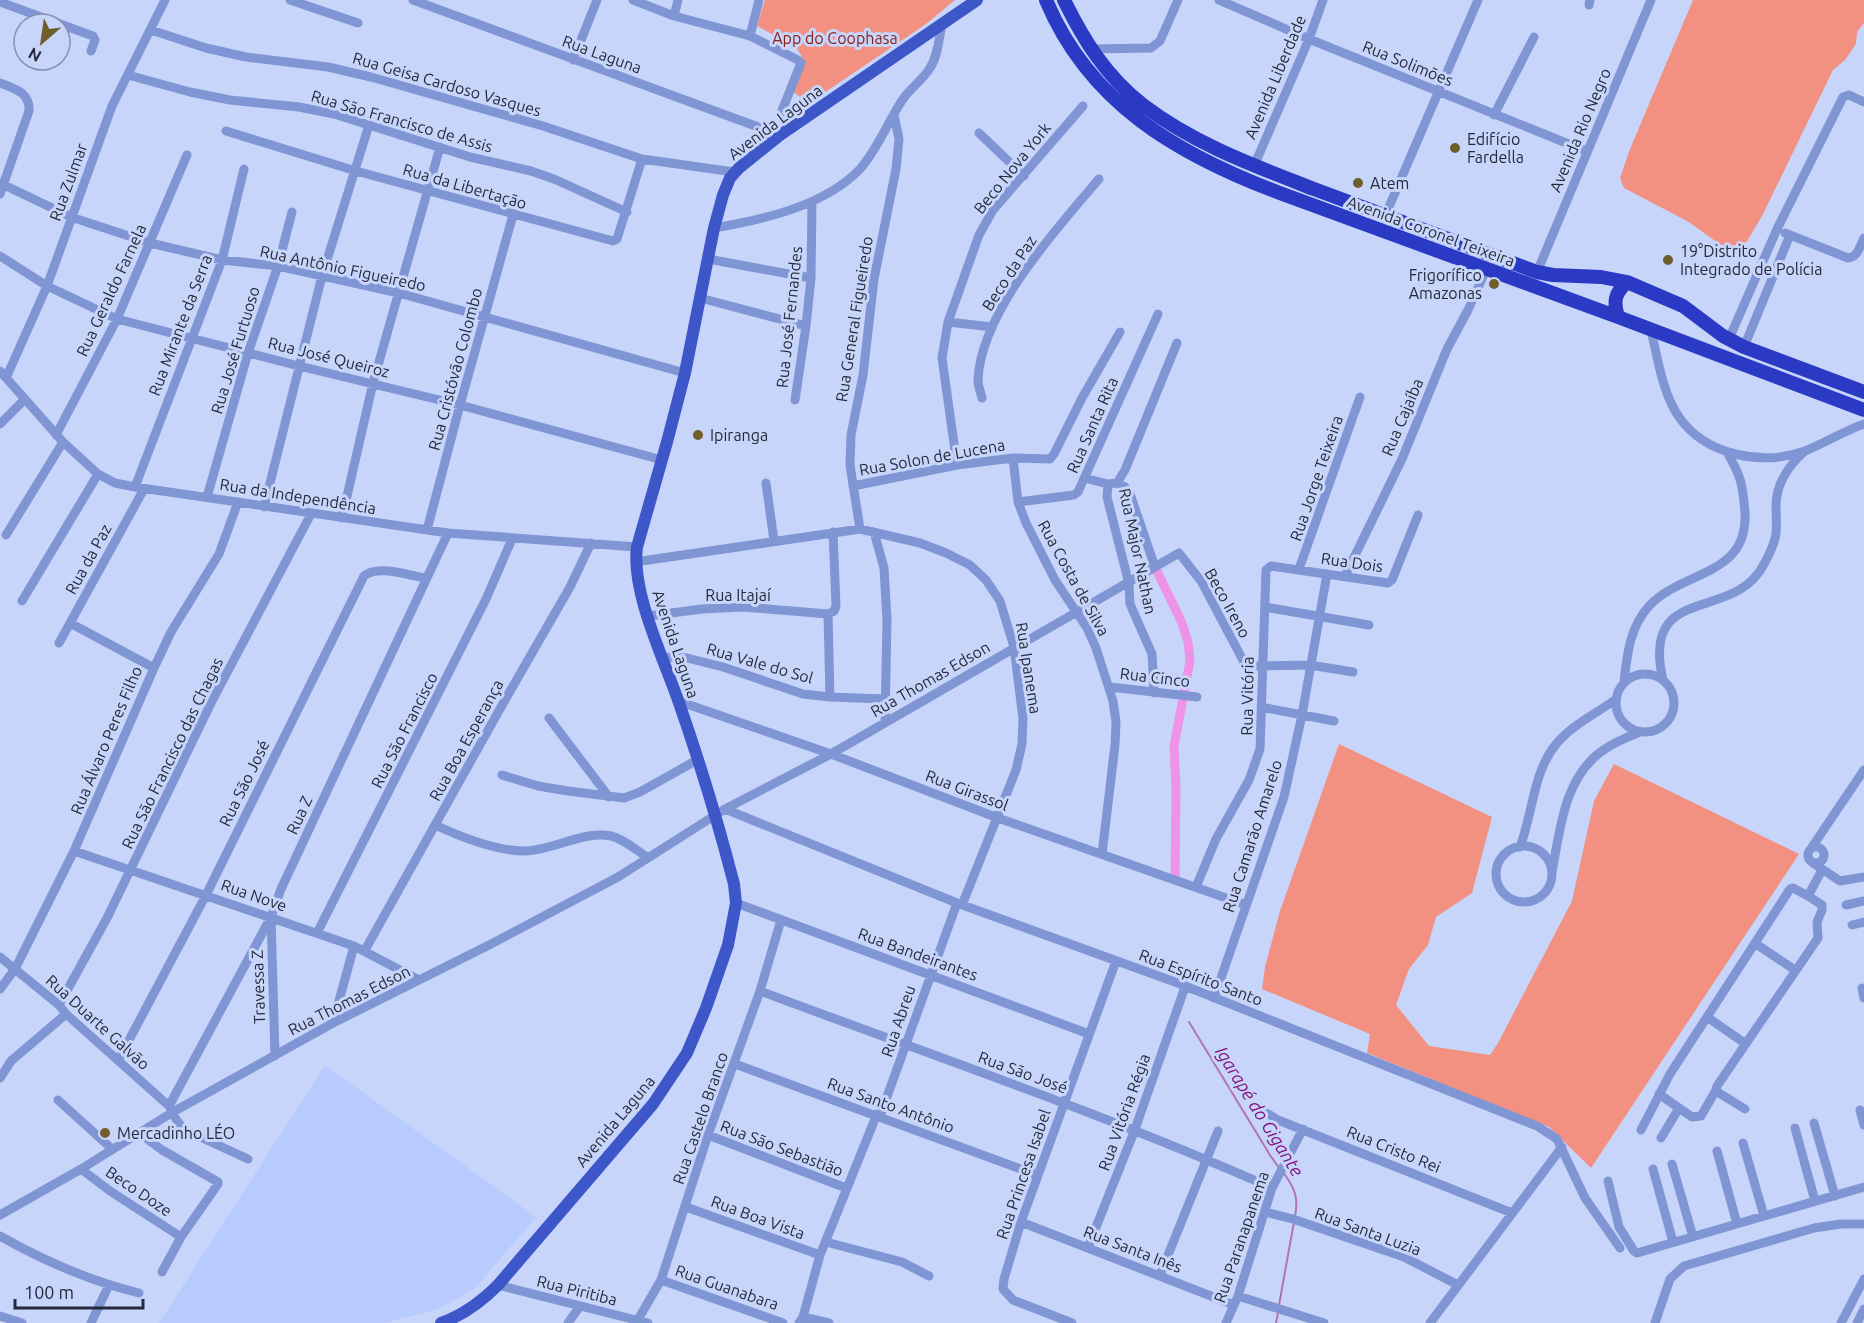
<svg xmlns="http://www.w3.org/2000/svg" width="1864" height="1323" font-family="Ubuntu,sans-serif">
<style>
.built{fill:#b8cbff}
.green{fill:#f29182}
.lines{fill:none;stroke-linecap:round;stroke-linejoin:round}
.stream{stroke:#b174b4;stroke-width:2}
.canal{stroke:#ee94e8;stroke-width:9}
.minor{stroke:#8095d3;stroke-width:9}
.major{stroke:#3d57c9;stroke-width:12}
.highway{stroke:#2a3ac4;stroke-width:14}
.poi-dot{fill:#705d2c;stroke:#c8d5fa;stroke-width:2}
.labels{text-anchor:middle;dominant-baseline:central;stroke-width:6;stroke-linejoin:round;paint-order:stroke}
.park-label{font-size:16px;fill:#8a1e15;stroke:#c8d5fa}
.street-label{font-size:16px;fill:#242a3b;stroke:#c8d5fa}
.poi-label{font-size:16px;fill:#242a3b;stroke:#c8d5fa;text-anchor:start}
.water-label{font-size:18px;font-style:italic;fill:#80137d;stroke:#c8d5fa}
</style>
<rect width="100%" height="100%" fill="#c8d5fa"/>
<path class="built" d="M 325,1065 L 536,1217 L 474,1289 L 438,1309 L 386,1323 L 159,1323 Z"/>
<path class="green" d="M 765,0 L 955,0 L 926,24 L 809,103 L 793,92 L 805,62 L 796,47 L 757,26 Z
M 1693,0 L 1864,0 L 1864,23 L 1857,32 L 1856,44 L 1845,60 L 1833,70 L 1763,214 L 1738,257 L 1687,221 L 1624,188 L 1620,178 L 1630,149 Z
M 1339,744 L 1492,817 L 1472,893 L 1436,917 L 1428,945 L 1409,969 L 1396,1005 L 1429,1046 L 1490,1055 L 1498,1043 L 1572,901 L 1594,801 L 1614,764 L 1799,854 L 1591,1168 L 1549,1127 L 1367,1053 L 1370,1034 L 1262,989 L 1265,967 L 1280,911 Z"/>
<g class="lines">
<path class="stream" d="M 1189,1022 L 1270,1155 L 1279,1168
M 1283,1172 C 1294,1187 1299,1197 1295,1216
M 1279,1305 L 1294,1222
M 1276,1323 L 1278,1313"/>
<path class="canal" d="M 1155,567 L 1182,623 L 1188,642 L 1190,661 L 1174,746 L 1176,787 L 1175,880"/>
<path class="minor" d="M 290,0 L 358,23
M 413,0 L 780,135
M 633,0 L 674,16 L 750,36 L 798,60 L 801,63 L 781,113
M 1219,0 L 1309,39 L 1586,151
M 0,2 L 93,36 L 95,40 L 91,51
M 1589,5 L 1590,0
M 674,16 L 678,0
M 151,30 L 206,48 L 246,57 L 328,67 L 371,77 L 543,126 L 642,159 L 734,172
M 750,36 L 759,0
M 1090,49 L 1151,48 L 1160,41 L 1178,0
M 573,60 L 597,0
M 128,75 L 190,92 L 230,100 L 299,107 L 334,114 L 470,157 L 531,171 L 554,179 L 627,212
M 0,83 C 15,89 30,92 29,111 L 0,194
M 1494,115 L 1534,37
M 226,131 L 356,171 L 613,241 L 617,239 L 642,159
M 979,133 L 1024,176
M 1254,166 L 1309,39 L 1323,0
M 0,183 L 71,217 L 150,243 L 222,260 L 278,266 L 399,293 L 685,373
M 1385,216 L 1478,0
M 714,228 C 762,220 825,206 860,169 C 878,149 888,121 903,99 C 910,88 923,80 930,68 C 938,56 939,38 942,24
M 1785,233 L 1848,258 C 1858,257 1860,246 1864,238
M 0,256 L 47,286 L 117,319 L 299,366 L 460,405 L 662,460
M 708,259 L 811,278
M 1537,272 L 1651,0
M 700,298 L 806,326
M 948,322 L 992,327
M 1651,330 C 1657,356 1663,395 1679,417 C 1706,456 1763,466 1805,451 C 1825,443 1844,431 1864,424
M 1729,339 L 1777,229 L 1843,97 L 1849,95 L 1864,102
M 1744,347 L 1790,235
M 0,371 L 63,442 L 98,474 L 115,483 L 135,487 L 448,533 L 637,547
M 6,378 L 47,286 L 112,106 L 165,0
M 982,398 C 981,393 978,386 978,381 C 980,313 1056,229 1099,179
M 795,400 L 806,326 L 811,278 L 812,202
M 0,424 L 25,399
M 56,435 L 117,319 L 187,155
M 1013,458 L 1018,502 L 1026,523 L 1055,580 L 1087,628 L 1096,648 L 1113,701 L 1116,722 L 1115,745 L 1102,854
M 957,465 L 942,358 L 948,322 L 979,235 L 993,210 L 1083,106
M 1084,478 L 1108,484 L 1117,483 L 1125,470 L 1177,343
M 766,483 L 774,541
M 1117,483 L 1125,487 L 1130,494 L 1155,567
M 1108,484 L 1107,497 L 1129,584 L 1130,604 L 1152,654 L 1154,693
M 853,486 L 957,465 L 1013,458 L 1050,459 L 1054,454 L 1082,398 L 1120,332
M 135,487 L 222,260 L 244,169
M 207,497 L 248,353 L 278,266 L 292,212
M 1018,502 L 1074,495 L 1078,492 L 1158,314
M 264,507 L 322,276 L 369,125
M 342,518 L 373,383 L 440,147
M 860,529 L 850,465 L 851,435 L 863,375 L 874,279 L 896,169 L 899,139 L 894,115
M 427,530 L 460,405 L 513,215
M 874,532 L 884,568 L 887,620 L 885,722
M 6,535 L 63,442
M 635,562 L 860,529 L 920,543 L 946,553 L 970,565 L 986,580 L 1000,601 L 1014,647 L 1023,719 L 1022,744 L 1016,770 L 962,905
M 1299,569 L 1360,397
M 1345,576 L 1402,459 L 1447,349 L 1468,310 L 1486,270
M 22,601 L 98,474
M 1265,607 L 1369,625
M 648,616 L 702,609 L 744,607 L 828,614
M 70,623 L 154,668
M 59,643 L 144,489
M 661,657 L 687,658 L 723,667 L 803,694 L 830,697 L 886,699
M1616 703a29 29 0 1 1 58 0a29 29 0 1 1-58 0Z
M 1663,680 C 1640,581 1734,624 1764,564 C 1769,555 1774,545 1776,534 C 1777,525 1776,515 1776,506 C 1776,483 1788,466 1805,451
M 1624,682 C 1627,654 1630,626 1650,605 C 1684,570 1748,576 1745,513 C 1743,485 1741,476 1727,452
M 1110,687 L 1197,697
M 830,697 L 828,614 L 834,611 L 836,606 L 833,532
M 678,701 L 831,754 L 998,818 L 1246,905
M 1261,707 L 1334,721
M 549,718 L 609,797
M 502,775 L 538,786 L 568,791 L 624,798 L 640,792 L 697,760
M 725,809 L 831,754 L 1179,553 L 1201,581 L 1245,664 L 1251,666 L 1310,665 L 1353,672
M 435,825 C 461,837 495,851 524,851 C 552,851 584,830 611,836 C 624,839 636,850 647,857
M1496 874a28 28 0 1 1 56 0a28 28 0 1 1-56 0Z
M1808 855a8 8 0 1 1 16 0a8 8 0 1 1-16 0Z
M 1520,847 C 1533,813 1533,771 1557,743 C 1572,725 1596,714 1616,699
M 1812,847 L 1864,770
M 74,851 L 354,946 L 419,980
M 1813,863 L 1840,881 L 1864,877
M 1552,872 C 1560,830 1564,778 1602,751 C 1613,743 1627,737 1640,732
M 1196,887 L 1216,839 L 1249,780 L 1260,749 L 1266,570 L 1271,566 L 1388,583 L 1392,580 L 1418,515
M 736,903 L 1089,1034
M 1846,905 L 1864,901
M 271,917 L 275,1056
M 1852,925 L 1864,922
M 317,933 L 486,599 L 512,539
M 1756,944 L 1795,970
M 365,950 L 505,700 L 570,587 L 591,543
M 0,957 L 59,1005 L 66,1014 L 169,1106 L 177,1121 L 185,1130 L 248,1159
M 1862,988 L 1864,998
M 0,989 L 15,969 L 74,851 L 154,668 L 171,632 L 219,554 L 238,502
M 760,991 C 931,1055 1105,1114 1272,1188
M 1214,998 L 1284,797 L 1302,715 L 1327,574
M 59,1005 L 107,918 L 211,703 L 311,514
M 1707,1017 L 1746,1044
M 333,1023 L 354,946
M 119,1059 L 206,895 L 364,576 C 379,564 409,576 426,578
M 735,1064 L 1037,1175
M 0,1078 L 11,1061 L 66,1014
M 1659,1094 L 1692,1117 L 1701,1116 L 1716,1090
M 58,1100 L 112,1149
M 169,1106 L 271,917 L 281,889 L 448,533
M 1745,1109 L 1719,1093 L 1716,1090 L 1717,1086 L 1818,938 L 1817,922 L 1822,910 L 1822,905 L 1808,896 L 1822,870
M 1860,1110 L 1864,1125
M 1265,1112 L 1278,1120 L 1512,1213
M 880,1116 L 957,903
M 1814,1123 L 1835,1196
M 1795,1128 L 1815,1201
M 1641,1130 L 1670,1074 L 1790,889 L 1793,888 L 1808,896
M 139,1133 L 162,1150 L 218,1182 L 218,1184 L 181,1237 L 162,1272
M 708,1135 L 846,1188
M 1661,1138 L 1679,1108
M 1743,1143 L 1764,1216
M 1717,1151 L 1737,1224
M 1672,1164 L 1693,1237
M 81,1169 L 110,1191 L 181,1237
M 1653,1169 L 1673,1242
M 1608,1181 L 1619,1227 L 1634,1251 L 1637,1253 L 1864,1187
M 686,1207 L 820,1255
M 1265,1212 L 1293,1219 L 1404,1257 L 1458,1285
M 0,1215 L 81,1169 L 173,1112 L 333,1023 L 491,944 L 618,877 L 725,809 L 957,903 L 1175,982 L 1537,1126 L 1557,1139 L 1585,1198 L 1620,1248
M 1021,1222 L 1234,1305
M 0,1236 C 44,1261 90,1281 139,1293
M 826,1242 L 902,1262 L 929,1276
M 1088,1247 L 1134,1132 L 1185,987
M 1160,1275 L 1218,1131
M 661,1280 L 783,1323
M 498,1285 L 648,1323
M 1238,1296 L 1324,1323
M 0,1316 L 22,1323
M 803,1317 L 820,1255 L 877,1114
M 91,1323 L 109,1285
M 568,1323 L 580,1306
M 636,1323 L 661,1280 L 708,1135 L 760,991 L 781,920
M 799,1323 L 803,1317 L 829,1323
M 1072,1323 L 1013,1300 L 1003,1289 L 1004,1279 L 1021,1222 L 1116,961
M 1226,1323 L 1238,1296 L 1272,1188 L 1303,1129
M 1430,1323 L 1562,1147
M 1655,1323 L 1670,1279 L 1684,1266 L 1814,1228 L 1841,1224 L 1864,1224
M 1841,1323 L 1864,1279
M 1857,1323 L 1864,1309"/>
<path class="major" d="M 441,1323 C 464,1315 481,1302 498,1285 L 653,1104 L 687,1053 L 706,1008 L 728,945 L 736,903 L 734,884 C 718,822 699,760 678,700 C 663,657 631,591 637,547 L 667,442 L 685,373 L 714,228 L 723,195 L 730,178 L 739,168 L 780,135 L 977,0"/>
<path class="highway" d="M 1046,0 C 1089,103 1177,154 1277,192 L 1618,317 L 1864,410
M 1064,0 C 1084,41 1106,76 1143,105 C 1194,144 1255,166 1314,189 C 1388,217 1463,244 1537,272 L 1553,275 L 1601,277 L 1627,282 L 1683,306 L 1723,336 L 1744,347 L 1864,392
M 1618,317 C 1613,301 1615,293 1627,282"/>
</g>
<g class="poi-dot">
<circle cx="1455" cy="148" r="6"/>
<circle cx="1358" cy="183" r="6"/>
<circle cx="1668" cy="260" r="6"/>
<circle cx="1494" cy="284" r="6"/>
<circle cx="698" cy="435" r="6"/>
<circle cx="105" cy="1133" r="6"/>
</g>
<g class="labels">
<g class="park-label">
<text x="835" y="38">App do Coophasa</text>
</g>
<g class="street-label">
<text transform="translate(602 54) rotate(20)">Rua Laguna</text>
<text transform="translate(1408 63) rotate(22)">Rua Solimões</text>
<text transform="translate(1275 77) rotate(-67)">Avenida Liberdade</text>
<text transform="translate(447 84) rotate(16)">Rua Geisa Cardoso Vasques</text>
<text transform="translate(402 121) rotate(16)">Rua São Francisco de Assis</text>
<text transform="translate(775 122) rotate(-37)">Avenida Laguna</text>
<text transform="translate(1580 130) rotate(-67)">Avenida Rio Negro</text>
<text transform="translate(1012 168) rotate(-51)">Beco Nova York</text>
<text transform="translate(68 182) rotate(-70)">Rua Zulmar</text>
<text transform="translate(465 186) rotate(16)">Rua da Libertação</text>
<text transform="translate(1431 231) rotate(20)">Avenida Coronel Teixeira</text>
<text transform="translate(343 268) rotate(12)">Rua Antônio Figueiredo</text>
<text transform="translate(1009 273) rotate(-57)">Beco da Paz</text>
<text transform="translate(111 290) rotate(-65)">Rua Geraldo Farnela</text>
<text transform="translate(789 317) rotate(-84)">Rua José Fernandes</text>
<text transform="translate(854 319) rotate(-81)">Rua General Figueiredo</text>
<text transform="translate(180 325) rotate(-69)">Rua Mirante da Serra</text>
<text transform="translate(235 350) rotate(-73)">Rua José Furtuoso</text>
<text transform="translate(329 357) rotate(14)">Rua José Queiroz</text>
<text transform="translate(455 369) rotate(-75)">Rua Cristóvão Colombo</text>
<text transform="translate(1402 417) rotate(-67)">Rua Cajaíba</text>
<text transform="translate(1092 425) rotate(-66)">Rua Santa Rita</text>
<text transform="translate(932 457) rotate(-10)">Rua Solon de Lucena</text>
<text transform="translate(1316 478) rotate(-71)">Rua Jorge Teixeira</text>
<text transform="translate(298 496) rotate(9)">Rua da Independência</text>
<text transform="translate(1138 551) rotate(78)">Rua Major Nathan</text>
<text transform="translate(88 559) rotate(-61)">Rua da Paz</text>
<text transform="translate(1352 562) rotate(8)">Rua Dois</text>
<text transform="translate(1074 578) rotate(61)">Rua Costa de Silva</text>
<text x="738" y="595">Rua Itajaí</text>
<text transform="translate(1228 603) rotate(61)">Beco Ireno</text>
<text transform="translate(676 644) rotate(71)">Avenida Laguna</text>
<text transform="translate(760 663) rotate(16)">Rua Vale do Sol</text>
<text transform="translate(1029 668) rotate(81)">Rua Ipanema</text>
<text transform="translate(1155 677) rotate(7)">Rua Cinco</text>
<text transform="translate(930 679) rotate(-30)">Rua Thomas Edson</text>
<text transform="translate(1247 696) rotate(-89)">Rua Vitória</text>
<text transform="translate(404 730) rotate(-63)">Rua São Francisco</text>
<text transform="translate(106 740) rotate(-67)">Rua Álvaro Peres Filho</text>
<text transform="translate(466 740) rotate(-61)">Rua Boa Esperança</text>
<text transform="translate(172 753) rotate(-64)">Rua São Francisco das Chagas</text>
<text transform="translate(244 783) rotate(-64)">Rua São José</text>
<text transform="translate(967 790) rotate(21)">Rua Girassol</text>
<text transform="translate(299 815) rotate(-65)">Rua Z</text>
<text transform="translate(1252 836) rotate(-72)">Rua Camarão Amarelo</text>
<text transform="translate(254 895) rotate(19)">Rua Nove</text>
<text transform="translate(918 954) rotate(20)">Rua Bandeirantes</text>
<text transform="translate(1201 977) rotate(21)">Rua Espírito Santo</text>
<text transform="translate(258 987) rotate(-92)">Travessa Z</text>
<text transform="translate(349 1000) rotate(-27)">Rua Thomas Edson</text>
<text transform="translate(898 1021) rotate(-71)">Rua Abreu</text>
<text transform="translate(98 1022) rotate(42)">Rua Duarte Galvão</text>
<text transform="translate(1023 1072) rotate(20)">Rua São José</text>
<text transform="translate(891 1105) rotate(20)">Rua Santo Antônio</text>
<text transform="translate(1124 1112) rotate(-70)">Rua Vitória Régia</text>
<text transform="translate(700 1118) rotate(-71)">Rua Castelo Branco</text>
<text transform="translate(615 1121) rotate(-50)">Avenida Laguna</text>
<text transform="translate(782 1148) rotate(21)">Rua São Sebastião</text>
<text transform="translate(1394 1149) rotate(22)">Rua Cristo Rei</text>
<text transform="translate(1023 1174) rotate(-71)">Rua Princesa Isabel</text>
<text transform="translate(139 1191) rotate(34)">Beco Doze</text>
<text transform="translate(758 1217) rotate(20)">Rua Boa Vista</text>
<text transform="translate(1368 1231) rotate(20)">Rua Santa Luzia</text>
<text transform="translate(1241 1237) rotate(-71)">Rua Paranapanema</text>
<text transform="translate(1133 1249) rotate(21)">Rua Santa Inês</text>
<text transform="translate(727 1287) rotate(19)">Rua Guanabara</text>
<text transform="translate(577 1290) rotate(14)">Rua Piritiba</text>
</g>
<g class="poi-label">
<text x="1467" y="139">Edifício<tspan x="1467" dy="18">Fardella</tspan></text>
<text x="1370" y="183">Atem</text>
<text x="1680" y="251">19°Distrito<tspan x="1680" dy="18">Integrado de Polícia</tspan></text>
<text x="1482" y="275" text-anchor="end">Frigorífico<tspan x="1482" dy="18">Amazonas</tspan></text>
<text x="710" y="435">Ipiranga</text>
<text x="117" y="1133">Mercadinho LÉO</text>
</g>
<g class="water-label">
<text transform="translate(1260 1111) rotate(58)">Igarapé do Gigante</text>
</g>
</g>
<g transform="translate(42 42) rotate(209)"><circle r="28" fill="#c8d5fa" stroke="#8691ae" stroke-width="1.5"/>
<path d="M0-4.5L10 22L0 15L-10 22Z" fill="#705d2c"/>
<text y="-9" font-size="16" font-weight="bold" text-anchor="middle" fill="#242a3b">N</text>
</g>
<path d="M15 1299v9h128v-9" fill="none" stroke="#242a3b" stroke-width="3"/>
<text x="24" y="1299" font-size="18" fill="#242a3b" stroke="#c8d5fa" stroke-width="4.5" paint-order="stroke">100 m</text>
</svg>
